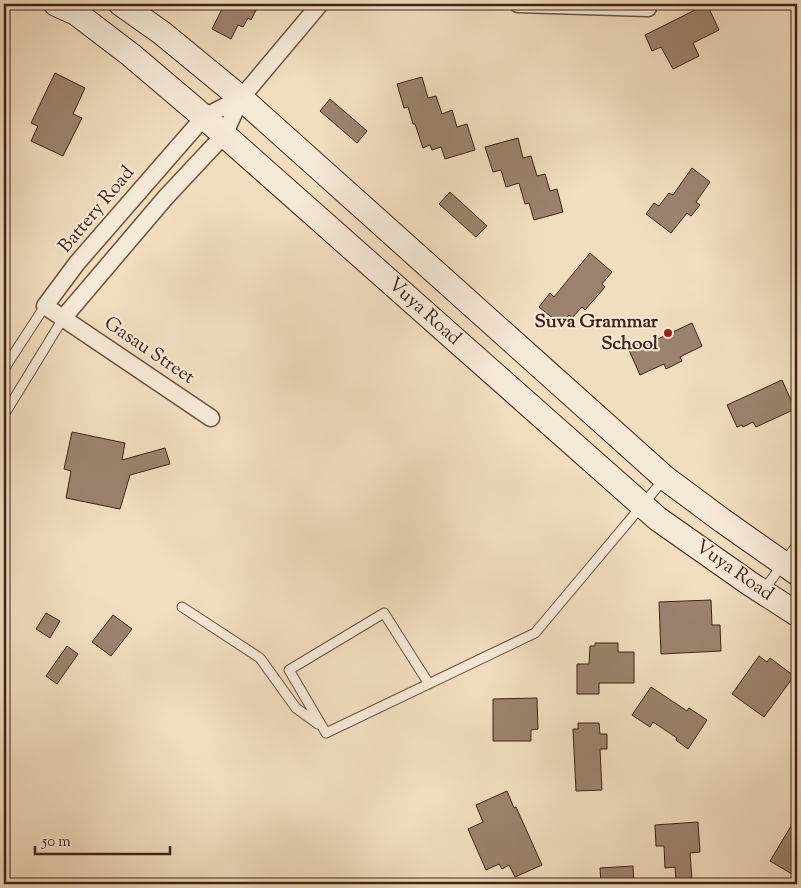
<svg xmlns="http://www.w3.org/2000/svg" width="801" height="888" font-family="'Sorts Mill Goudy',serif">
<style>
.building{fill:#9c836e;stroke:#402216}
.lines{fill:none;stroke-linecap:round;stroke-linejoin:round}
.service-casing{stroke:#6c5140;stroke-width:11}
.minor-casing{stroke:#6c5140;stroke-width:19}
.secondary-casing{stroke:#402216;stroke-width:26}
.service{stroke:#f6e9d6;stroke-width:9}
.minor{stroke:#f6e9d6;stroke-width:16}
.secondary{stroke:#f6e9d6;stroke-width:24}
.poi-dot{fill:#8f2418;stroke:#f6e9d6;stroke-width:2}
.labels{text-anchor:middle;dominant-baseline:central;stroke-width:4;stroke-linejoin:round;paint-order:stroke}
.street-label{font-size:19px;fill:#402216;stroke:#f6e9d6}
.poi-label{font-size:19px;font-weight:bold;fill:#402216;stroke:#f6e9d6;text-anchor:end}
</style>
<rect width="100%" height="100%" fill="#f1ddc0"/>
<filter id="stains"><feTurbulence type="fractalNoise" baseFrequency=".004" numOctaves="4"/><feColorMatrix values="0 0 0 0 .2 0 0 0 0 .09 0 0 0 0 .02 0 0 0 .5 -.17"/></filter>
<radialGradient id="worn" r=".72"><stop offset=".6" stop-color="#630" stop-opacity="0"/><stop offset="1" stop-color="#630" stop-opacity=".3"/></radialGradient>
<path class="building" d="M 217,4 L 259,4 L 251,20 L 248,18 L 243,27 L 238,25 L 231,39 L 212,29 L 223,7 Z
M 707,4 L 719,30 L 693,43 L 699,56 L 673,69 L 661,47 L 652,51 L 645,35 Z
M 55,73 L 85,88 L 73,114 L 82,118 L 63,156 L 31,141 L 38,126 L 31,123 Z
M 422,77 L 428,98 L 436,96 L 442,114 L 452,110 L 457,127 L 467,124 L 475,150 L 445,159 L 441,147 L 432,150 L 430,145 L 423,148 L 415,124 L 413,124 L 408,107 L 404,108 L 397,84 Z
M 330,99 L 367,131 L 357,143 L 320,111 Z
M 518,138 L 523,158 L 531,156 L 537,176 L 545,174 L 550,191 L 557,189 L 563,212 L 534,220 L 529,203 L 525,204 L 519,183 L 506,187 L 501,170 L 493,172 L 485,147 Z
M 692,168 L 710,182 L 696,202 L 700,205 L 691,216 L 687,213 L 671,233 L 646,214 L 654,203 L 659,206 L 669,193 L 673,195 Z
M 450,192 L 487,226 L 476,237 L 439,204 Z
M 590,253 L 612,272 L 602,284 L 605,287 L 585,310 L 582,307 L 572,318 L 569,315 L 561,325 L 539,307 L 550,293 L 554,297 Z
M 692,323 L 702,346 L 680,357 L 682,361 L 666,369 L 664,364 L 640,375 L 628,348 L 641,342 L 643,346 Z
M 782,380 L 794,407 L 792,408 L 793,410 L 756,427 L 753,422 L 743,427 L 742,425 L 737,427 L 727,405 Z
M 72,432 L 125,443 L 122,460 L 165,448 L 170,464 L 130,475 L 120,509 L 66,498 L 71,471 L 64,469 Z
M 711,600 L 712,625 L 720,625 L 721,651 L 661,654 L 659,602 Z
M 46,613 L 60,621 L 50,638 L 36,629 Z
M 113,615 L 132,629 L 111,656 L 92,642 Z
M 595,643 L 618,643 L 618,652 L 634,652 L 634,683 L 599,683 L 599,694 L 577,694 L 577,664 L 589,664 L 590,646 L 595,646 Z
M 67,646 L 78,654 L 57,684 L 46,676 Z
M 759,656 L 767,662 L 770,658 L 794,676 L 764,717 L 732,694 Z
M 651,687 L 687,711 L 689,708 L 707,720 L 688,749 L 676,740 L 677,738 L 653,722 L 650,727 L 632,715 Z
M 537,698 L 538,729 L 531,730 L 531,741 L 493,741 L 493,699 Z
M 578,723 L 599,723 L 600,734 L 607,734 L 607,749 L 600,749 L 602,790 L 576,791 L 573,729 L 578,729 Z
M 507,791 L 514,808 L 516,807 L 542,865 L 515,877 L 509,865 L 502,869 L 499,864 L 486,870 L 468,829 L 483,822 L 476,805 Z
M 797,816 L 797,877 L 770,861 Z
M 698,822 L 700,852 L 690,853 L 692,880 L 676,881 L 675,867 L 665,868 L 664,846 L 656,846 L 655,825 Z
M 633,866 L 634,884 L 601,884 L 600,868 Z"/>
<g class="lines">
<defs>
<path id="service" d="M 4,369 L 45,306
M 4,415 L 64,317
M 763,591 L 797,545
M 182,607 L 260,658 L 296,708 L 318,724
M 429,684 L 384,613 L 289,670 L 326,733 L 535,633 L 665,478"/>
<path id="minor" d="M 518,4 L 648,8
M 64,317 L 166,197 L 224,135 L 241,98 L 320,4
M 211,418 L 45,306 L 77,263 L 204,117 L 241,98"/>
<path id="secondary" d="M 56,4 L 76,13 L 131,55 L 204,117 L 642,505 L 658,519 L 749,583 L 797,614
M 121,4 L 162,33 L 241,98 L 665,478 L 723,521 L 797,573"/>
</defs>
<use href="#service" class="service-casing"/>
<use href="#minor" class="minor-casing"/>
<use href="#secondary" class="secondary-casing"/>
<use href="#service" class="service"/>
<use href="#minor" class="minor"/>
<use href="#secondary" class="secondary"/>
</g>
<circle class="poi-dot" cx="668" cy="333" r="5"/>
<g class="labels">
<g class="street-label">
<text transform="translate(97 210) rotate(-50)">Battery Road</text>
<text transform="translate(424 312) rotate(42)">Vuya Road</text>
<text transform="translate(149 351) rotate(34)">Gasau Street</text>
<text transform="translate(734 571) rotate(35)">Vuya Road</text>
</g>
<g class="poi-label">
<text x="658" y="322">Suva Grammar<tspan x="658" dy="22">School</tspan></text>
</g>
</g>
<rect width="801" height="888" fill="none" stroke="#f1ddc0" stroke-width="20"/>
<rect x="5" y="5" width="791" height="878" fill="none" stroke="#402216" stroke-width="2.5"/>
<rect x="10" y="10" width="781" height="868" fill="none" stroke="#402216"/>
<path d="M35 846v8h135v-8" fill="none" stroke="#402216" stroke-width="2.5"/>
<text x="42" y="846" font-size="15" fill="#402216" stroke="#f6e9d6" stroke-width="4" paint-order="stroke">50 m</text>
<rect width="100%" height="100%" filter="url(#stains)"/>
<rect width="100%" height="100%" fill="url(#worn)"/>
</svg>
